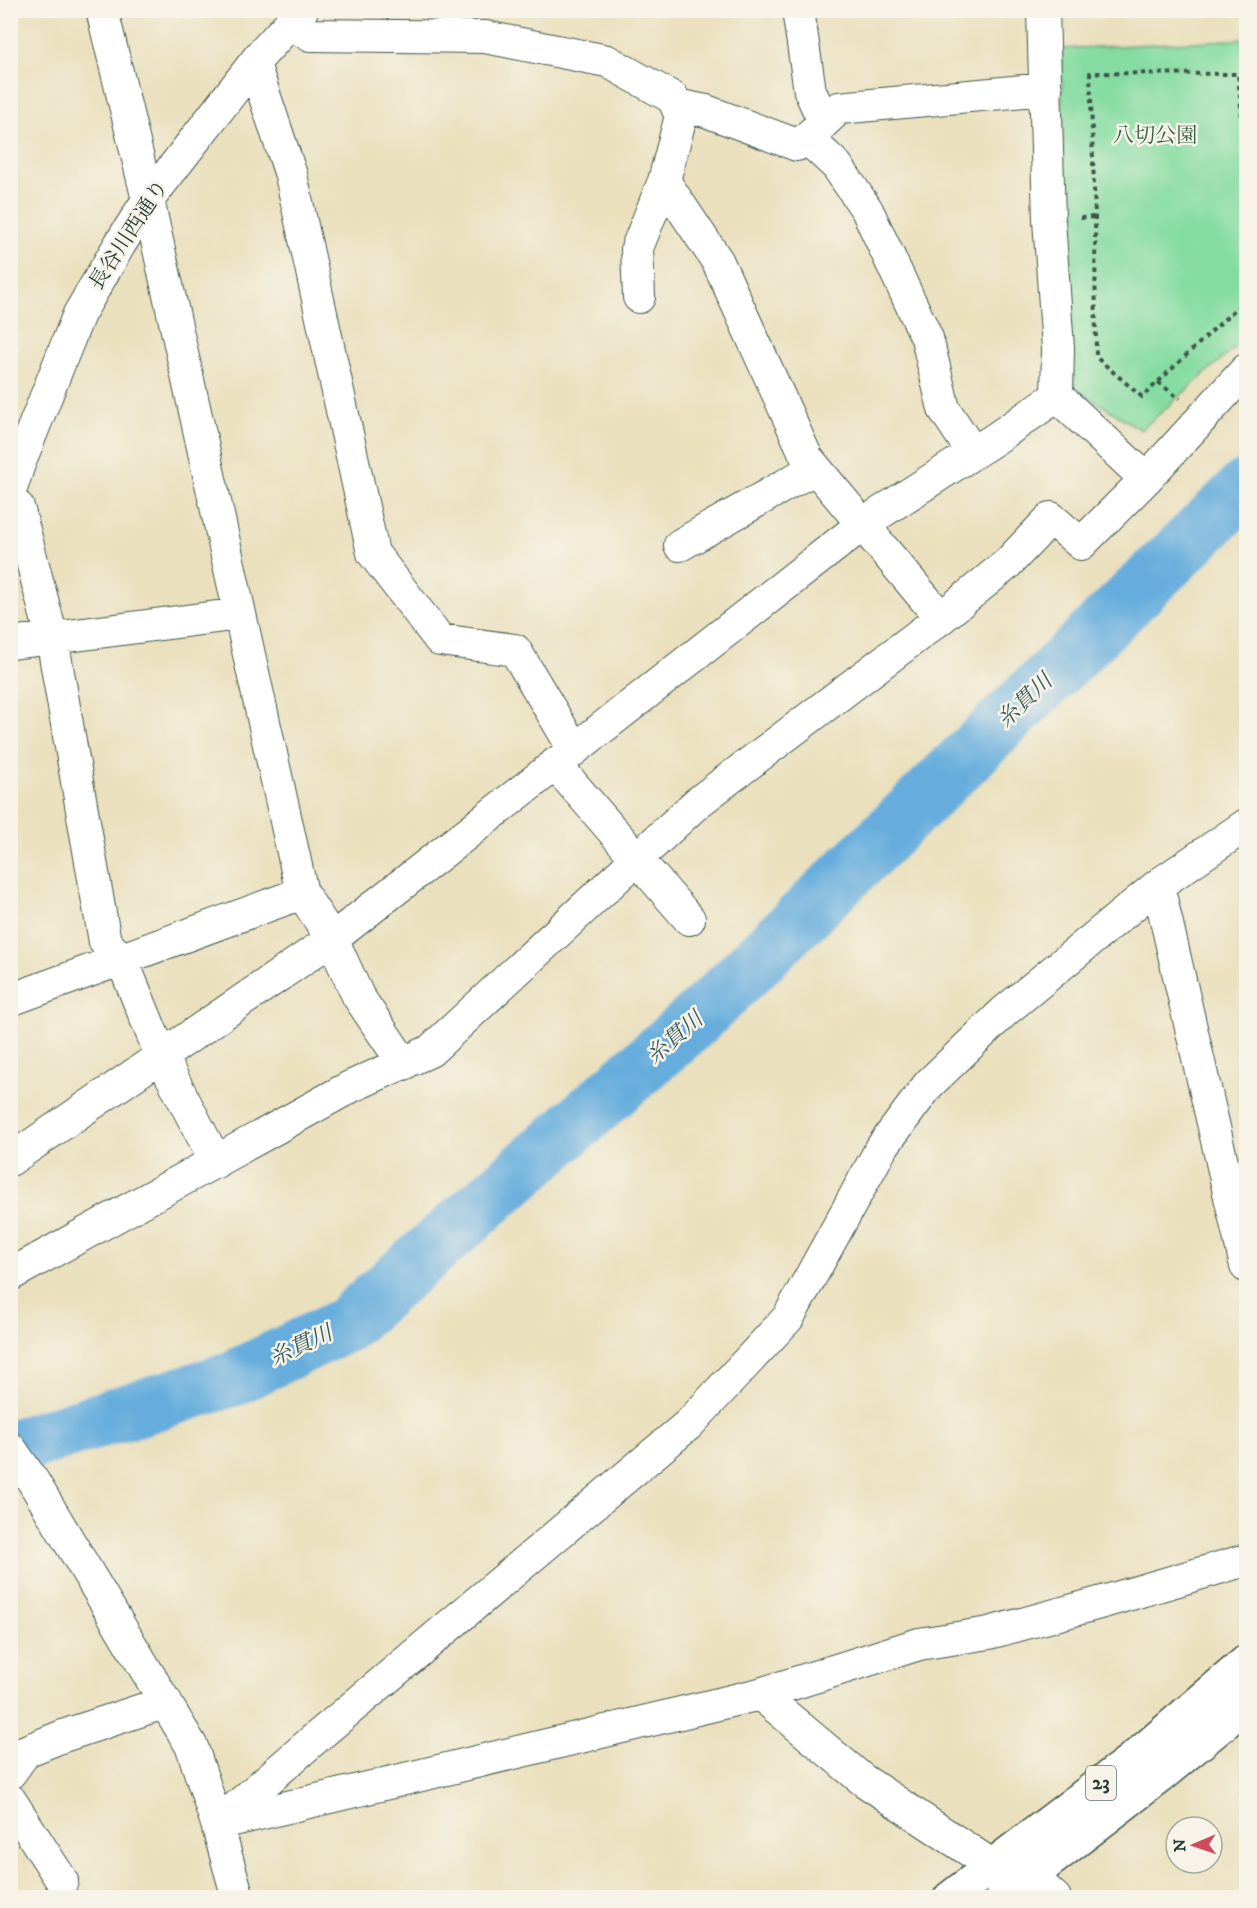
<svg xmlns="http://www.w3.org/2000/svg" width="1257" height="1908" font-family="'IM FELL DW Pica','Noto Serif JP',serif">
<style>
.park{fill:#85dca0;stroke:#528c6a;stroke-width:1.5}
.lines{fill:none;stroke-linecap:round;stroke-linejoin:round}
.river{stroke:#66addd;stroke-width:56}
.minor-casing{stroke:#3d5549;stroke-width:34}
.major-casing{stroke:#3d5549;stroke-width:36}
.path{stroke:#3d5549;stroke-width:4;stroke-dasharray:4.5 4.5;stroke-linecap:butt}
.minor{stroke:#fff;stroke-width:32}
.major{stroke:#fff;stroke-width:33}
.labels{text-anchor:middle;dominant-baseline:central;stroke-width:5;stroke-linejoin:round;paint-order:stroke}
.shield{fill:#f7f3e8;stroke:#60746a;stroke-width:1.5}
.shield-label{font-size:20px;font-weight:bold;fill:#1f3d34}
.park-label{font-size:21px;fill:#335d4a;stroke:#f7f3e8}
.street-label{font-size:21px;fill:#1f3d34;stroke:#f7f3e8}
.water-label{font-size:22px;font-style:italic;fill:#31595e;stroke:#f7f3e8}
</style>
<rect width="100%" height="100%" fill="#f7f3e8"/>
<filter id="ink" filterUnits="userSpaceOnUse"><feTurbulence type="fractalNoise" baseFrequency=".0167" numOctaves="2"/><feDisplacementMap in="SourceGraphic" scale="12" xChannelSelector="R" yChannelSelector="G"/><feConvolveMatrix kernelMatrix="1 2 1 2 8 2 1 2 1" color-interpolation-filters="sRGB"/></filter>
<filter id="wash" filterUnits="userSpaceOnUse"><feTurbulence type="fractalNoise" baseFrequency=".008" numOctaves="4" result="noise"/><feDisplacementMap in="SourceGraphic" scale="24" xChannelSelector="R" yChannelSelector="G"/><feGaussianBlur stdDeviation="1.35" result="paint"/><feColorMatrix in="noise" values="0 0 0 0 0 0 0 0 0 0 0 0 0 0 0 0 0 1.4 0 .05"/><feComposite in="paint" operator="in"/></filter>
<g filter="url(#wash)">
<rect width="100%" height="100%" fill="#eae0bd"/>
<path class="park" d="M 1246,39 L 1246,338 L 1141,430 L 1068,384 L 1061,49 Z"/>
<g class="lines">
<path class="river" d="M 10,1448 L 232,1379 L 345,1325 L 698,1018 L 1246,487"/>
</g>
</g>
<g filter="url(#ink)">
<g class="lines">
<defs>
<path id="minor" d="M 102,10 L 148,200 L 302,893 L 332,939 L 358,996 L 404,1064
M 798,10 L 810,91 L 824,122
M 1043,10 L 1049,220 L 1058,348 L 1057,396 L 1146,479
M 290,22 L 309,35 L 485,37 L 607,61 L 673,98 L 681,116 L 664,181 L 637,248 L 639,297
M 254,64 L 291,175 L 373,553 L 440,640 L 515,650 L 574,749
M 676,105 L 706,111 L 797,145 L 807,138
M 664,181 L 718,262 L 807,458 L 941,618
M 973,453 L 944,409 L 927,338 L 867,210 L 837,166 L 807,138 L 839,108 L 1046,89
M 10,492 L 19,464 L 79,314 L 120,244 L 148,200 L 259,57 L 302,10
M 10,500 L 18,507 L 52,638 L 240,614
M 680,545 L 815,468
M 10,643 L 52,638 L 105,942 L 122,960 L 163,1060 L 216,1162
M 555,764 L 689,919
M 1158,885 L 1246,1266
M 10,1000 L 302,893
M 10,1160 L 332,939 L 863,524 L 998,437 L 1057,396
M 10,1275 L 350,1087 L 430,1051 L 697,803 L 941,618 L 1007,564 L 1051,518 L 1081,544 L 1146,479 L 1246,370
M 10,1448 L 33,1481 L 192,1747 L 217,1824 L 238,1898
M 760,1694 L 863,1780 L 993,1866 L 1031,1876 L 1055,1898
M 10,1773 L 26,1751 L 63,1736 L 166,1702
M 10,1800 L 62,1881
M 221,1823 L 760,1694 L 919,1644 L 989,1633 L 1103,1602 L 1246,1560
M 217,1824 L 311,1742 L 689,1424 L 788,1318 L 882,1147 L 929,1084 L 1005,1011 L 1158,885 L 1246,825"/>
<path id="major" d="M 950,1898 L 1140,1753 L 1246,1662
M 1002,1898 L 1159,1777 L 1246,1705"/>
</defs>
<use href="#minor" class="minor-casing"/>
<use href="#major" class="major-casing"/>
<path class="path" d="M 1246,161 L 1238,74 L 1090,73 L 1095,217 L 1096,357 L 1142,397 L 1246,299
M 1080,218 L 1095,217
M 1158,382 L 1180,399"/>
<use href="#minor" class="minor"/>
<use href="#major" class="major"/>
</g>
</g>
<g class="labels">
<rect class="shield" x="1086" y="1766" width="30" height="34" rx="4.5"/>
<g class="shield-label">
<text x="1101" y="1783">23</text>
</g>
<g class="park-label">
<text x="1155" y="136">八切公園</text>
</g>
<g class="street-label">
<text transform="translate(129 235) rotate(-57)">長谷川西通り</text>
</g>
<g class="water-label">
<text transform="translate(1025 701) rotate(-44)">糸貫川</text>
<text transform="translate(675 1038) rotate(-41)">糸貫川</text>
<text transform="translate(301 1346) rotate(-25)">糸貫川</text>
</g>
</g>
<rect width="1257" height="1908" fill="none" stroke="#f7f3e8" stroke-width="36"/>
<g transform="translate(1194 1845) rotate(268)"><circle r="28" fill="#f7f3e8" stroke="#a1aaa0" stroke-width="1.5"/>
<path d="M0-4.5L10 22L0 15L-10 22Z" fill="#d1495b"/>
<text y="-9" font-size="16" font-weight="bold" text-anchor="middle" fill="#1f3d34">N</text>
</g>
</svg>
